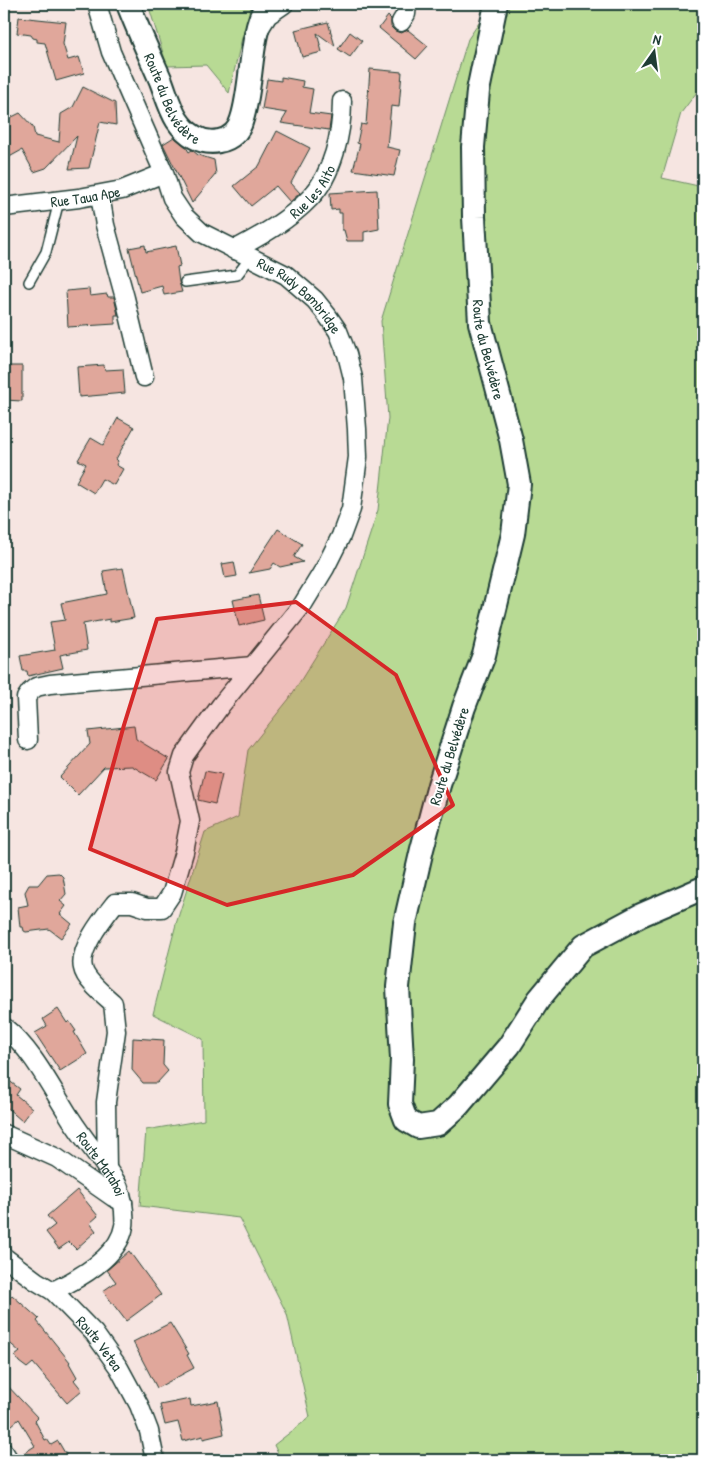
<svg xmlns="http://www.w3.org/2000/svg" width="707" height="1464" font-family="'Patrick Hand',sans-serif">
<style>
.green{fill:#b8da94;stroke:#6c8c64}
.building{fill:#e0a79b;stroke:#1f3d34}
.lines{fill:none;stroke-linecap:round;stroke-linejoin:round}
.service-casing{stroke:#1f3d34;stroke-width:12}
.minor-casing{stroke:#1f3d34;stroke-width:21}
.tertiary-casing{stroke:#1f3d34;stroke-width:26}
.service{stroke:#fff;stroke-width:9}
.minor{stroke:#fff;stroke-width:18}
.tertiary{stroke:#fff;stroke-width:22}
.marked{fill:#d62828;fill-opacity:0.2;stroke:#d62828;stroke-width:4;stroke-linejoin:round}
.labels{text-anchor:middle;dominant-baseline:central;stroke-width:4;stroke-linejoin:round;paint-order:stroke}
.street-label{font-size:15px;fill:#1f3d34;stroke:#fff}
</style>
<rect width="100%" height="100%" fill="#f6e5e1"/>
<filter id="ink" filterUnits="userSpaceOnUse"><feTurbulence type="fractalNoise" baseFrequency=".02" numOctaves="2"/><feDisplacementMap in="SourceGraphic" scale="10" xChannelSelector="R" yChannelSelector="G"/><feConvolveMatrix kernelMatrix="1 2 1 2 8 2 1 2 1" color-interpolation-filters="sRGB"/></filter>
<g filter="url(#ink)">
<path class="green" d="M 148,4 L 254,4 L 242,38 L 229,93 L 206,65 L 167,66 Z
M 492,4 L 703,4 L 703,84 L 681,113 L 662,178 L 703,187 L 703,1460 L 281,1460 L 274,1445 L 310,1417 L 287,1314 L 239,1218 L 140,1206 L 146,1130 L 204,1120 L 203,1039 L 153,1014 L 176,924 L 205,832 L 238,817 L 248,750 L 289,699 L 346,608 L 378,510 L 388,418 L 381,321 L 468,39 Z"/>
<path class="building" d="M 388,16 L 391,19 L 391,27 L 395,31 L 401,33 L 408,30 L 428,46 L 416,59 L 379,28 Z
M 19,17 L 66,22 L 63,44 L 68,60 L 79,57 L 84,73 L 56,81 L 45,43 L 37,42 L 37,39 L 33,38 L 31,35 L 17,33 Z
M 328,22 L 335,46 L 317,33 L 322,52 L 302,57 L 295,30 Z
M 350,32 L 362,41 L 350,57 L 338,49 Z
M 370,69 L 402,72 L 399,107 L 391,106 L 387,147 L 400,150 L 394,176 L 353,170 L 360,144 L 357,143 L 361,124 L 366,125 Z
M 281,77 L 303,81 L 302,87 L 313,89 L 309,113 L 331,116 L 329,130 L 281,123 L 287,113 L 262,109 L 267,79 L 281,81 Z
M 83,87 L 115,103 L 116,125 L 100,122 L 89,168 L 69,169 L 77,136 L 46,168 L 34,172 L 22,150 L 4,160 L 4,121 L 20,113 L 33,127 L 35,136 L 59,142 L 61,114 L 73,107 Z
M 277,131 L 310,148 L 291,183 L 300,193 L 290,202 L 276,186 L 251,206 L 234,186 L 259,166 Z
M 174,137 L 186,147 L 189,152 L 192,150 L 198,155 L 214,160 L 216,174 L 192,203 L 163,144 Z
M 377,190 L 379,229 L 364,232 L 364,241 L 347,241 L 344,230 L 342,230 L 342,213 L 339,213 L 339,209 L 331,210 L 330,193 Z
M 145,245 L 146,252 L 176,246 L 180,266 L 177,267 L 179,282 L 182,292 L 164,295 L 162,286 L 140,292 L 129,248 Z
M 89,289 L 90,296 L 107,294 L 108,297 L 114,297 L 118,315 L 115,315 L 115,324 L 68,327 L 66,291 Z
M 104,365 L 105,370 L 123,369 L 125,393 L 79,397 L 77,367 Z
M 4,366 L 22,366 L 22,401 L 4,400 Z
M 118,418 L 134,427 L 116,459 L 118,461 L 116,465 L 123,469 L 114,485 L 102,479 L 94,493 L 76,482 L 86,464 L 78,460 L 91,438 L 103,445 Z
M 278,529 L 302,544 L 294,557 L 303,562 L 280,567 L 274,563 L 270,569 L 249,573 Z
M 234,562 L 237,576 L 225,578 L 222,564 Z
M 123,568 L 134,618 L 110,622 L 110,619 L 83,624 L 87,650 L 60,655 L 63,668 L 28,676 L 27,671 L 23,671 L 20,656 L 55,650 L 50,622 L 65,620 L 61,603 L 107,594 L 103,571 Z
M 258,595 L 264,620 L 239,626 L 233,600 Z
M 134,726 L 136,739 L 169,759 L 156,780 L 132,766 L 104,767 L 78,795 L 60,777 L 90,744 L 88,731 Z
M 205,771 L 222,774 L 215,804 L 198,800 Z
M 59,873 L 63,877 L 66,894 L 60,901 L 66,906 L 60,914 L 72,924 L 61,938 L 49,929 L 26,932 L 24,931 L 23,927 L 20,927 L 18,907 L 28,905 L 25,892 L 29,885 L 38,885 L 47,874 Z
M 58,1009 L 67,1023 L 69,1021 L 76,1031 L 74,1032 L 87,1054 L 60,1071 L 35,1033 L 47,1026 L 43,1019 Z
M 133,1038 L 164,1040 L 163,1065 L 168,1071 L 157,1083 L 143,1083 L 132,1070 Z
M 4,1077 L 20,1089 L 16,1095 L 32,1108 L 22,1121 L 6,1107 L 4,1110 Z
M 77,1190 L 98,1216 L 90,1223 L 96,1231 L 76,1249 L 69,1242 L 59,1249 L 46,1232 L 55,1225 L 47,1216 Z
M 129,1251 L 161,1295 L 126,1321 L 103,1291 L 116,1282 L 107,1270 Z
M 12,1295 L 39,1319 L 37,1321 L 70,1362 L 69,1363 L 77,1377 L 74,1380 L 82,1390 L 67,1403 L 33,1363 L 27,1368 L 19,1362 L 15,1356 L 20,1352 L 4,1338 L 4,1304 Z
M 170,1323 L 189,1354 L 187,1355 L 194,1368 L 157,1388 L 133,1342 Z
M 4,1382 L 38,1418 L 35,1421 L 45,1440 L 47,1439 L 51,1445 L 58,1441 L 69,1460 L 20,1460 L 19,1456 L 35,1446 L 19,1419 L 4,1432 Z
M 190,1399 L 191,1406 L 218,1401 L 224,1434 L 203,1439 L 203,1436 L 183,1441 L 178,1422 L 165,1425 L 160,1405 Z"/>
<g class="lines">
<defs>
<path id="service" d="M 29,282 L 46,252 L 59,201
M 185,282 L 237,275 L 250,258"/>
<g id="minor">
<path id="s1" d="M 97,4 L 111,52 L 164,173 L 172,198 L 184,216 L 202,233 L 286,275 L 315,300 L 327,315 L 338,331 L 347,354 L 353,378 L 357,429 L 358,457 L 351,509 L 341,536 L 325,568 L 303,604 L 221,705 L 184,756 L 179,772 L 190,821 L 184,852 L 172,893 L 162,908 L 147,908 L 132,903 L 115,903 C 104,917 78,949 83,968 C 85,980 104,995 113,1003 L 116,1031 L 106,1102 L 107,1170"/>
<path d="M 401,22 L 406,14 L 407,4"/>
<path d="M 261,26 L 268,15 L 284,4"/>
<path d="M 100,195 L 105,225 L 125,298 L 144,377"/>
<path id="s2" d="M 4,207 L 79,198 L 122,190 L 164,173"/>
<path id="s3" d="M 234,250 C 261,236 289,220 310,198 C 333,174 342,133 342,101"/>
<path d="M 28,740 L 26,698 L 30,692 L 36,687 L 50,684 L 253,666"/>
<path id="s4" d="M 4,1027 C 33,1050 51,1088 71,1119 C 85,1141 102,1160 116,1182 C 121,1190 123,1201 124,1211 C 124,1216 125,1222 124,1226 C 119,1257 78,1279 53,1291"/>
<path d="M 4,1134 L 57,1158 L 113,1197 L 123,1202"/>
<path id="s5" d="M 4,1257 L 36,1281 L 53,1291 L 94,1333 L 119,1368 L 139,1405 L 149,1431 L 155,1460"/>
<path d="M 4,1452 L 9,1460"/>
</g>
<g id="tertiary">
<path id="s6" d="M 128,4 C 138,30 150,56 161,81 C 166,94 170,109 177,120 C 186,134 202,145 219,141 C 231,139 239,131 242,119 C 253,85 249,34 267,4"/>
<path id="s7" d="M 496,4 L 478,91 L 473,147 L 474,217 L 480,323 L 511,440 L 519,484 L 513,534 L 484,655 L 464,707 L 439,785 L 422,849 L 405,923 L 398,987 L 402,1059 L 400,1104 L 406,1120 L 418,1127 L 438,1124 L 458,1106 L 509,1046 L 539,999 L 583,946 L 641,915 L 703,888"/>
</g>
</defs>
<use href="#service" class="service-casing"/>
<use href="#minor" class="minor-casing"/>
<use href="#tertiary" class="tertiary-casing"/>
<use href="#service" class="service"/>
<use href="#minor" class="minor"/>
<use href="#tertiary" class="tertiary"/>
</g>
</g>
<path class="marked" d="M 296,602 L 396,675 L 453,805 L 353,875 L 227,905 L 90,849 L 124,725 L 157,619 Z"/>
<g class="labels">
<g class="street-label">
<text stroke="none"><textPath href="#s6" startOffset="105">Route du Belvédère</textPath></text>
<text stroke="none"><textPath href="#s3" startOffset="99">Rue les Aito</textPath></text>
<text stroke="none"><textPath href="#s2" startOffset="82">Rue Taua Ape</textPath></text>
<text stroke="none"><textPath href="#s1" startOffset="372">Rue Rudy Bambridge</textPath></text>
<text stroke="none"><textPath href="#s7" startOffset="349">Route du Belvédère</textPath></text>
<text transform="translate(449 756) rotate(-73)">Route du Belvédère</text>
<text stroke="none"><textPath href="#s4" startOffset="169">Route Matahoi</textPath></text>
<text stroke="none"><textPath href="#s5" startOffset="130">Route Vetea</textPath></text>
</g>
</g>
<rect width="707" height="1464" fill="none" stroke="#fff" stroke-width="20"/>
<rect x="10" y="10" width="687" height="1444" fill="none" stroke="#1f3d34" stroke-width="2" filter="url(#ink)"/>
<g transform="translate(654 52) rotate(14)" stroke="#ffffff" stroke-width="4" paint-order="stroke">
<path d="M0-4L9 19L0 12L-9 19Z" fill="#1f3d34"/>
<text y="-8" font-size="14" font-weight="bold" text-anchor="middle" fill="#1f3d34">N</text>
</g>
</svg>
